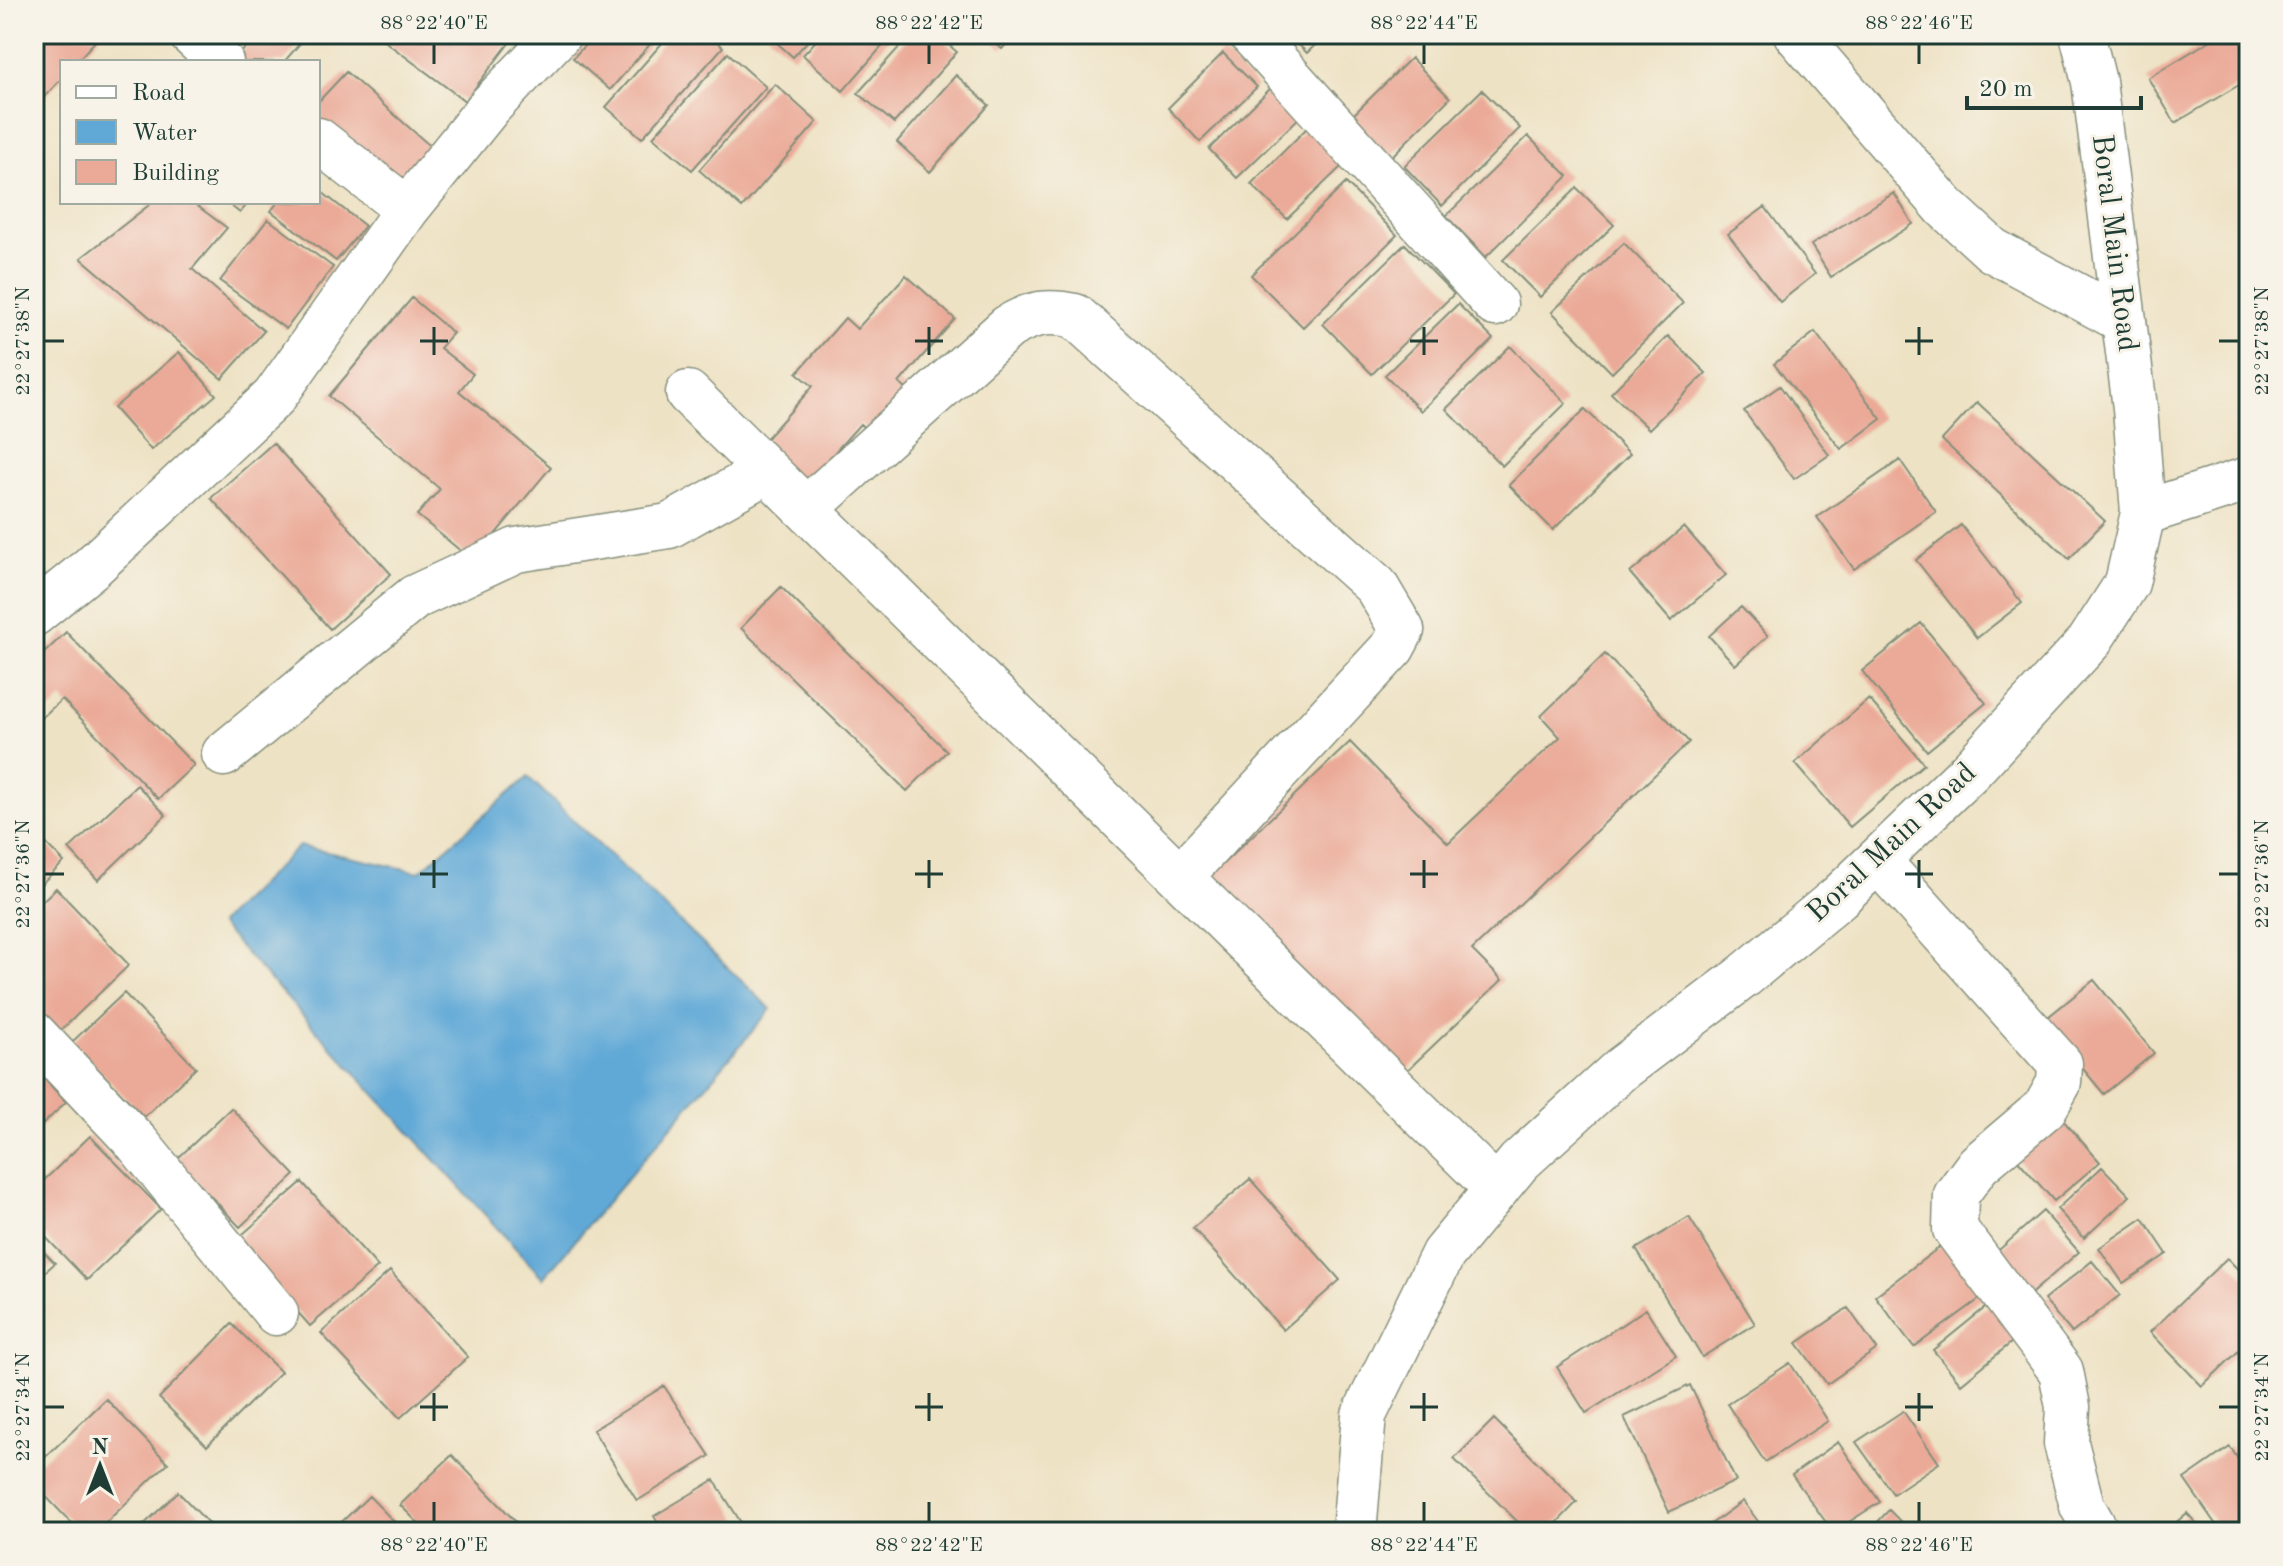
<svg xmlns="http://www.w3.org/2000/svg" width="2283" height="1566" font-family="'Old Standard TT',serif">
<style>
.water{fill:#60a9d7;stroke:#407386;stroke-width:2}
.building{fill:#ebaa98}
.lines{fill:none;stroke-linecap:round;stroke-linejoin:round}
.street-casing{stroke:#86907c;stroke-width:47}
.secondary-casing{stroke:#86907c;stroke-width:47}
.street{stroke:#fff;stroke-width:44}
.secondary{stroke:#fff;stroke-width:44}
.ticks{fill:none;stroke:#1f3d34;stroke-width:3}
.labels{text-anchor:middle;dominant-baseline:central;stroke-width:6;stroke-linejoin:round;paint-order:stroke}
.street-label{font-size:30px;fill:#1f3d34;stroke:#f7f3e8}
.neatline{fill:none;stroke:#1f3d34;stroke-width:3}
.ticks-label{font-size:20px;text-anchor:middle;fill:#1f3d34}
</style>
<rect width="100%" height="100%" fill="#f7f3e8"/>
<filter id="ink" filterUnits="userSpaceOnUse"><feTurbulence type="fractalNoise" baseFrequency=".0125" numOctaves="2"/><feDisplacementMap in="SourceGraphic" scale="16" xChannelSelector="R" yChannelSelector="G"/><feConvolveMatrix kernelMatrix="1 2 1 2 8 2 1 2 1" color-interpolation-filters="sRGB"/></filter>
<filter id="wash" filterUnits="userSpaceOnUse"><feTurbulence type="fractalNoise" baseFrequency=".006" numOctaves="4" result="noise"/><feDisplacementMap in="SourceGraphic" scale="32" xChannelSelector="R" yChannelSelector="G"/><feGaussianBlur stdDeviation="1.8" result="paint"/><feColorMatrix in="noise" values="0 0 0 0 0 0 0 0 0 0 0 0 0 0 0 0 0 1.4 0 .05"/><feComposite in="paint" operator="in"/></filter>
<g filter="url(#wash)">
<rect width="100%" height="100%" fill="#eee2c4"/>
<path class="water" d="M 528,777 L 771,1009 L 543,1278 L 219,924 L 299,846 L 419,872 Z"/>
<g id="blocks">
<path class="building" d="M 34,34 L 100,36 L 76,62 L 62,62 L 62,78 L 34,108 Z
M 257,34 L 308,34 L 284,62 L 233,62 Z
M 375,34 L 516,34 L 465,101 Z
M 595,34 L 659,34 L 610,90 L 573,58 Z
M 670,34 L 709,34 L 723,47 L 642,138 L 606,107 Z
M 767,34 L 814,34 L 793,57 Z
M 822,34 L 893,34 L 843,91 L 803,55 Z
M 911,34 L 936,34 L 957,52 L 894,123 L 858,93 Z
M 985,34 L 1015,34 L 1002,49 Z
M 1288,34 L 1326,34 L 1307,53 Z
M 2221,34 L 2246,34 L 2249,79 L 2175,123 L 2148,78 Z
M 728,53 L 766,87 L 692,170 L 653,137 Z
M 1223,53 L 1257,87 L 1200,142 L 1168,108 Z
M 1411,58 L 1450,98 L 1384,164 L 1345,123 Z
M 346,72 L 437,152 L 398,196 L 318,125 L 318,102 Z
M 956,75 L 989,105 L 930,172 L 897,142 Z
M 775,84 L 817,122 L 742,208 L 699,170 Z
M 1275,84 L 1304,113 L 1237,178 L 1209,149 Z
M 1482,90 L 1520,128 L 1442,206 L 1404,166 Z
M 1308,127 L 1344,164 L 1287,219 L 1251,184 Z
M 1528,136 L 1568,176 L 1486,257 L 1446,216 Z
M 1346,183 L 1397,235 L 1303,327 L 1251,275 Z
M 1577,188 L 1614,225 L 1540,297 L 1503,260 Z
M 318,189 L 365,226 L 336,261 L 271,211 L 278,202 L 318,202 Z
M 1894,193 L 1913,224 L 1831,277 L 1811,245 Z
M 153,202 L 192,202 L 227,228 L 192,269 L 264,331 L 222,379 L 81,258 Z
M 226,202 L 249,202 L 240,213 Z
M 1765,207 L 1815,274 L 1780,302 L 1728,234 Z
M 268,219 L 333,267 L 286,329 L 220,281 Z
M 1624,243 L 1683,303 L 1612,373 L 1552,312 Z
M 1405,244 L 1454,294 L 1372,374 L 1323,324 Z
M 906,275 L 955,319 L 899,383 L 912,394 L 874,437 L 860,424 L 801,490 L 756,450 L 813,386 L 797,373 L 845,318 L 857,329 Z
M 412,298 L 453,333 L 440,348 L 473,374 L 459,391 L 551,467 L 473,561 L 417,515 L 440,489 L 329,396 Z
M 1458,304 L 1493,339 L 1421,411 L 1385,375 Z
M 1815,332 L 1881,419 L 1841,449 L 1774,364 Z
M 1668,336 L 1706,373 L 1649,429 L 1611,393 Z
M 1510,346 L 1566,403 L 1502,466 L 1446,409 Z
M 179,352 L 216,395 L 151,450 L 114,408 Z
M 1780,386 L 1829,455 L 1794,479 L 1744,411 Z
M 1977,402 L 2105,521 L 2069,559 L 1942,440 Z
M 1585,409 L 1630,454 L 1553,530 L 1509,485 Z
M 273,443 L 391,574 L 330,629 L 211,498 Z
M 1900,460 L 1936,512 L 1854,569 L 1817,517 Z
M 1961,525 L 2022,603 L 1977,638 L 1916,560 Z
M 1684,527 L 1726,575 L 1671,621 L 1630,573 Z
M 781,587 L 947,751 L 907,791 L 741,628 Z
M 1741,607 L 1768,636 L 1735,665 L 1709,636 Z
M 1921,623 L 1986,703 L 1927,751 L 1862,671 Z
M 66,632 L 194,765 L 158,799 L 62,699 L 34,725 L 34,663 Z
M 1605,654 L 1689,742 L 1472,950 L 1502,980 L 1395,1082 L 1202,884 L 1350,742 L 1448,843 L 1560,737 L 1541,716 Z
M 1869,699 L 1924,764 L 1850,827 L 1795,763 Z
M 137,785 L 166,815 L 98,880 L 69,849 Z
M 34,831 L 64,862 L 34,891 Z
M 56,888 L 129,965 L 54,1037 L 34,1016 L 34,909 Z
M 2094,980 L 2154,1053 L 2104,1094 L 2043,1021 Z
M 124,993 L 196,1068 L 144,1117 L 72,1042 Z
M 34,1068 L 66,1102 L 34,1133 Z
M 231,1108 L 295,1175 L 240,1227 L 176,1160 Z
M 2061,1118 L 2100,1162 L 2054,1201 L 2016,1158 Z
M 90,1136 L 161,1209 L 87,1280 L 34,1225 L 34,1190 Z
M 2102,1167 L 2130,1196 L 2084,1238 L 2057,1209 Z
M 1250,1179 L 1340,1280 L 1283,1330 L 1193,1228 Z
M 302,1182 L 378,1267 L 310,1326 L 235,1241 Z
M 2043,1211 L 2079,1252 L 2026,1298 L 1991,1257 Z
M 1689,1217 L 1755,1324 L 1702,1357 L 1636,1249 Z
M 2143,1218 L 2167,1254 L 2123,1283 L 2099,1248 Z
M 34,1242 L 55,1263 L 34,1282 Z
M 1945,1243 L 1985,1295 L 1914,1347 L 1875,1296 Z
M 2227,1258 L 2249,1281 L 2249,1341 L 2202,1386 L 2150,1332 Z
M 2092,1261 L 2120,1295 L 2072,1333 L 2044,1300 Z
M 390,1271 L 468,1357 L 400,1418 L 321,1333 Z
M 1991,1303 L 2018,1337 L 1961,1384 L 1933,1350 Z
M 1848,1308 L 1877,1349 L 1827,1384 L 1797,1343 Z
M 1646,1309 L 1676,1356 L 1586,1413 L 1557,1367 Z
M 232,1324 L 281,1372 L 207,1446 L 159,1398 Z
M 1790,1363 L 1828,1421 L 1765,1462 L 1727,1404 Z
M 1690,1385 L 1736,1481 L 1669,1512 L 1624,1417 Z
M 664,1386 L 710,1456 L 637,1501 L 593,1430 Z
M 106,1399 L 168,1463 L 96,1532 L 80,1532 L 34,1484 L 34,1468 Z
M 1903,1411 L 1939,1463 L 1893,1494 L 1856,1442 Z
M 1494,1419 L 1577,1502 L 1548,1532 L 1528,1532 L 1454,1459 Z
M 1838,1442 L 1880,1502 L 1833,1532 L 1792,1475 Z
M 2230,1447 L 2249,1475 L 2249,1527 L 2242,1532 L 2221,1532 L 2184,1479 Z
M 452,1455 L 516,1522 L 506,1532 L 427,1532 L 400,1505 Z
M 714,1480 L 747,1532 L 664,1532 L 654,1516 Z
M 178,1492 L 217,1532 L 136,1532 Z
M 369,1496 L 404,1532 L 331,1532 Z
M 1743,1501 L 1766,1532 L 1700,1532 Z
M 1889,1510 L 1911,1532 L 1868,1532 Z
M 2187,1513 L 2204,1532 L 2165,1532 Z"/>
</g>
</g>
<g filter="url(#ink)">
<use href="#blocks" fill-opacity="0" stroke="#86907c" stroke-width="2"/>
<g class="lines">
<defs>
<path id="street" d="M 191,34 L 221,62
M 1251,34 L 1495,304
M 1796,34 L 1945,207 L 1992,250 L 2124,321
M 318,140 L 407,209
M 688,393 L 1497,1189
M 806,509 L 1008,327 C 1032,313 1047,310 1075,316 L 1376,586 L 1402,630 L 1393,647 L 1180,877
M 2143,513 L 2249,479
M 34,614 L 92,567 L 274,397 L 407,209 L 490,106 L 559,34
M 224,754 L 415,597 L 516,550 L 669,526 L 767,471
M 1878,861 L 2060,1064 L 2059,1083 L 2045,1108 L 1978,1165 L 1956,1195 L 1955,1229 L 2061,1371 L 2068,1407 L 2066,1443 L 2082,1506 L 2097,1532
M 34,1034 L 138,1144 L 276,1313"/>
<path id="secondary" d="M 1354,1532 L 1364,1415 L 1443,1254 L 1519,1162 L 1621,1069 L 1744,976 L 1839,897 L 1969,772 L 2089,642 L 2127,583 L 2143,513 L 2135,408 L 2094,82 L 2082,34"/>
</defs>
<use href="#street" class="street-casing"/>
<use href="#secondary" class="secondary-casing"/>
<use href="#street" class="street"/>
<use href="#secondary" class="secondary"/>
</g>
</g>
<path class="ticks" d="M 434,44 L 434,64M 929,44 L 929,64M 1424,44 L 1424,64M 1919,44 L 1919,64M 434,327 L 434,355M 929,327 L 929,355M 1424,327 L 1424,355M 1919,327 L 1919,355M 44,341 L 64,341M 420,341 L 448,341M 915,341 L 943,341M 1410,341 L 1438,341M 1905,341 L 1933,341M 2219,341 L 2239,341M 434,860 L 434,888M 929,860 L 929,888M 1424,860 L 1424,888M 1919,860 L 1919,888M 44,874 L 64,874M 420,874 L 448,874M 915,874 L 943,874M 1410,874 L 1438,874M 1905,874 L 1933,874M 2219,874 L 2239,874M 434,1393 L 434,1421M 929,1393 L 929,1421M 1424,1393 L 1424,1421M 1919,1393 L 1919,1421M 44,1407 L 64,1407M 420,1407 L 448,1407M 915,1407 L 943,1407M 1410,1407 L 1438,1407M 1905,1407 L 1933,1407M 2219,1407 L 2239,1407M 434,1502 L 434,1522M 929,1502 L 929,1522M 1424,1502 L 1424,1522M 1919,1502 L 1919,1522"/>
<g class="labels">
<g class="street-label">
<text transform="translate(2114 243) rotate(83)">Boral Main Road</text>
<text transform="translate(1892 843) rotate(-43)">Boral Main Road</text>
</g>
</g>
<rect width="2283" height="1566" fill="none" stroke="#f7f3e8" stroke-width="88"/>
<rect x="60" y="60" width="260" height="144" fill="#f7f3e8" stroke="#a1aaa0" stroke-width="2"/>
<rect x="76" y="86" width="40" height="12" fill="#ffffff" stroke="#a1aaa0" stroke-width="2"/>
<text x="132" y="100" font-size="24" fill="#1f3d34">Road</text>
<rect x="76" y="120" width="40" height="24" fill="#60a9d7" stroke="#a1aaa0" stroke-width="2"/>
<text x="132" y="140" font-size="24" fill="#1f3d34">Water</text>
<rect x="76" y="160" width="40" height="24" fill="#ebaa98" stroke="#a1aaa0" stroke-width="2"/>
<text x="132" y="180" font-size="24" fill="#1f3d34">Building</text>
<g transform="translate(100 1466)" stroke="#f7f3e8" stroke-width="6" paint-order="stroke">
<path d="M0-6L14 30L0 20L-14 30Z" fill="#1f3d34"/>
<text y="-12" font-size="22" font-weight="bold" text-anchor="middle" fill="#1f3d34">N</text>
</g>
<path d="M1967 96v12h174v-12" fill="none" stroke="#1f3d34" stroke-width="4"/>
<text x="1979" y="96" font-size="24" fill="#1f3d34" stroke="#f7f3e8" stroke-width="6" paint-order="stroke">20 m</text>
<rect x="44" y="44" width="2195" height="1478" class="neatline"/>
<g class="ticks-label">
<text x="434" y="29">88°22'40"E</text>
<text x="929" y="29">88°22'42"E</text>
<text x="1424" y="29">88°22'44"E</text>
<text x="1919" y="29">88°22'46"E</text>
<text transform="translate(22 341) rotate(-90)" y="7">22°27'38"N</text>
<text transform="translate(2261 341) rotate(-90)" y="7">22°27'38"N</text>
<text transform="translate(22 874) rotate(-90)" y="7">22°27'36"N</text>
<text transform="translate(2261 874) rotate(-90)" y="7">22°27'36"N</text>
<text transform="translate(22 1407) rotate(-90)" y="7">22°27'34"N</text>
<text transform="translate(2261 1407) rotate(-90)" y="7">22°27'34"N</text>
<text x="434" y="1551">88°22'40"E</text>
<text x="929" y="1551">88°22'42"E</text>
<text x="1424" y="1551">88°22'44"E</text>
<text x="1919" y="1551">88°22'46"E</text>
</g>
</svg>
